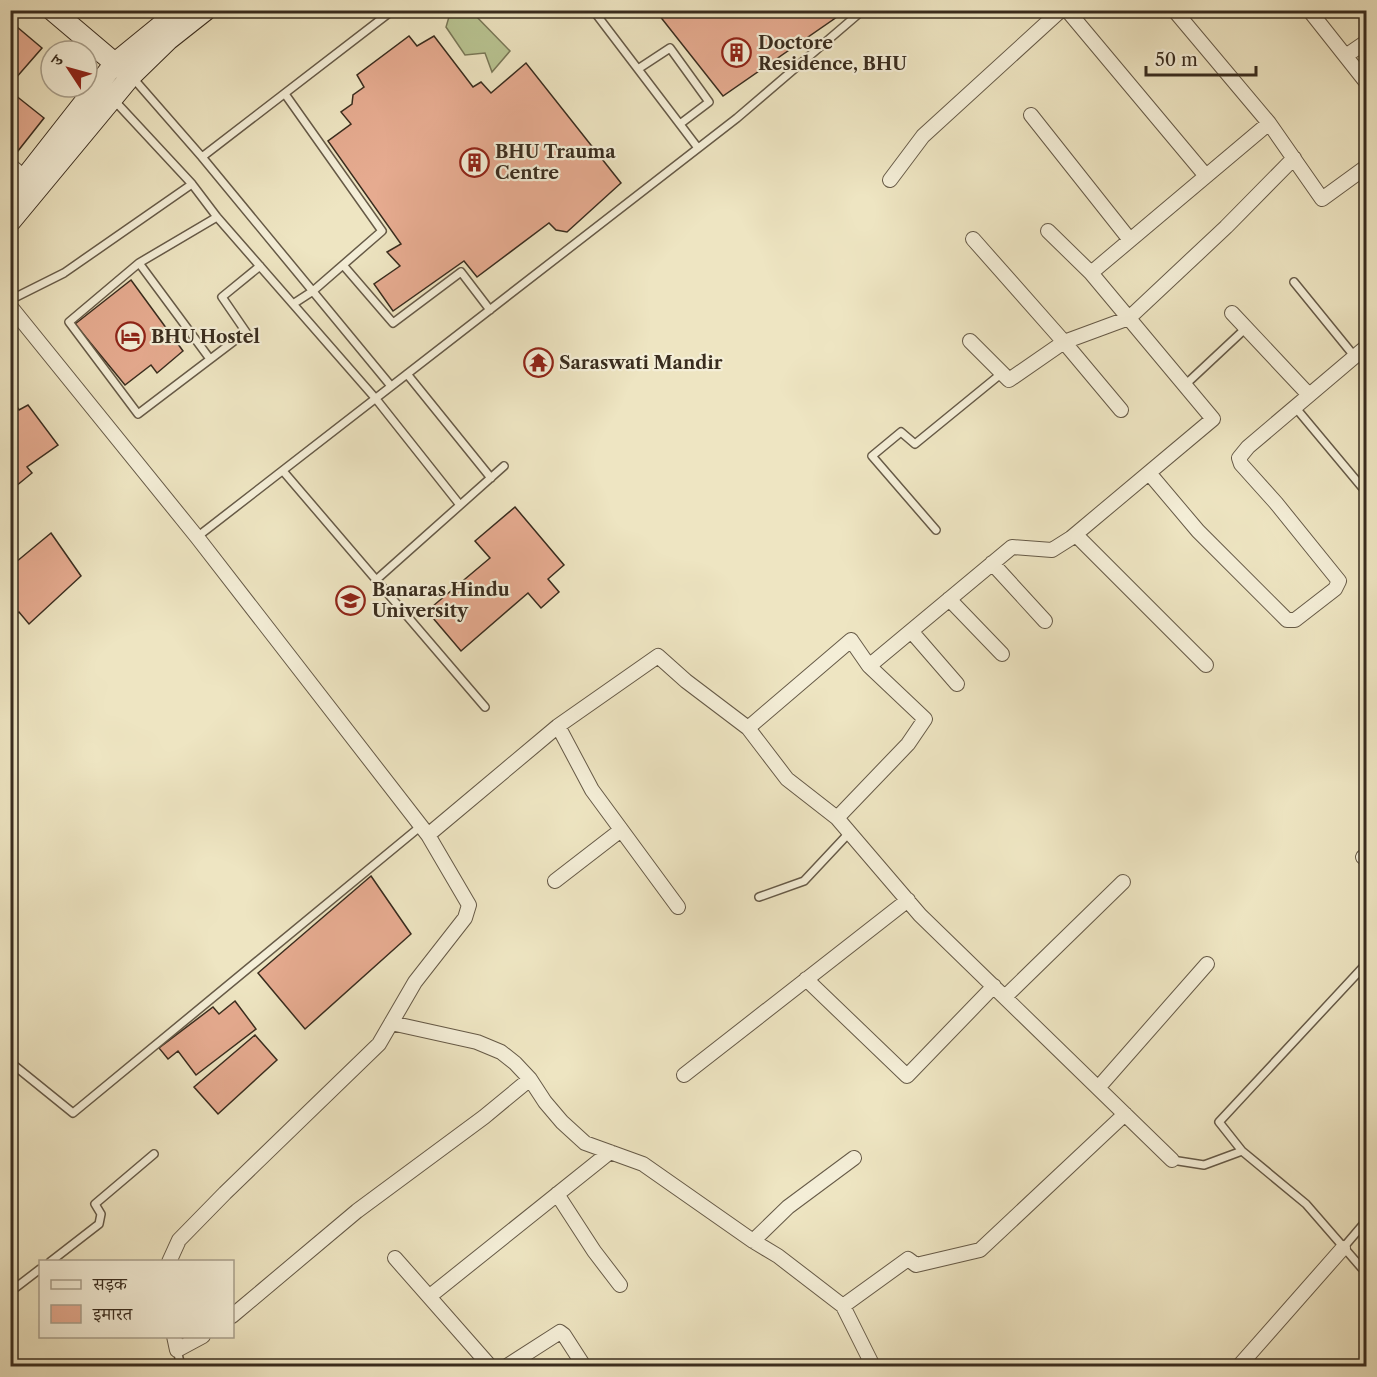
<svg xmlns="http://www.w3.org/2000/svg" width="1377" height="1377" font-family="'Libre Caslon Text','Noto Serif Devanagari',serif">
<style>
.green{fill:#b9c593;stroke:#797858;stroke-width:1.5}
.building{fill:#e6ab90;stroke:#392c1e;stroke-width:1.5}
.lines{fill:none;stroke-linecap:round;stroke-linejoin:round}
.lane-casing{stroke:#665a47;stroke-width:10}
.street-casing{stroke:#665a47;stroke-width:16}
.secondary-casing{stroke:#392c1e;stroke-width:22}
.lane{stroke:#f4eed7;stroke-width:7}
.street{stroke:#f4eed7;stroke-width:14}
.secondary{stroke:#f4eed7;stroke-width:20}
.labels{text-anchor:middle;dominant-baseline:central;stroke-width:4.5;stroke-linejoin:round;paint-order:stroke}
.poi-label{font-size:18px;font-weight:bold;fill:#392c1e;stroke:#f4eed7;text-anchor:start}
</style>
<rect width="100%" height="100%" fill="#eee5c2"/>
<filter id="stains"><feTurbulence type="fractalNoise" baseFrequency=".00333" numOctaves="4"/><feColorMatrix values="0 0 0 0 .2 0 0 0 0 .09 0 0 0 0 .02 0 0 0 .5 -.17"/></filter>
<radialGradient id="worn" r=".72"><stop offset=".6" stop-color="#630" stop-opacity="0"/><stop offset="1" stop-color="#630" stop-opacity=".3"/></radialGradient>
<path class="green" d="M 451,10 L 471,11 L 510,51 L 492,72 L 485,53 L 465,55 L 446,27 Z"/>
<path class="building" d="M 655,10 L 847,10 L 723,96 Z
M 10,21 L 42,48 L 15,79 L 10,75 Z
M 409,36 L 417,46 L 434,36 L 473,87 L 481,82 L 491,93 L 526,63 L 621,183 L 567,232 L 556,230 L 549,223 L 477,277 L 464,261 L 393,311 L 374,284 L 400,266 L 387,252 L 401,244 L 328,141 L 351,124 L 341,112 L 352,104 L 353,95 L 364,87 L 357,75 Z
M 10,91 L 44,118 L 14,156 L 10,154 Z
M 131,280 L 183,351 L 157,373 L 151,365 L 125,385 L 75,324 Z
M 14,402 L 19,410 L 28,405 L 58,445 L 27,467 L 32,473 L 10,491 L 10,405 Z
M 515,507 L 564,565 L 548,579 L 559,592 L 541,608 L 528,593 L 461,651 L 427,611 L 490,558 L 475,541 Z
M 51,533 L 81,576 L 29,624 L 19,612 L 10,619 L 10,567 Z
M 371,876 L 411,934 L 305,1029 L 258,973 Z
M 235,1001 L 256,1029 L 196,1075 L 178,1051 L 168,1059 L 159,1048 L 213,1007 L 219,1014 Z
M 255,1035 L 277,1060 L 218,1114 L 194,1087 Z"/>
<g class="lines">
<defs>
<path id="lane" d="M 593,10 L 698,148
M 638,69 L 670,48 L 709,102 L 680,124
M 133,78 L 202,157 L 391,386
M 285,94 L 382,231 L 313,291 L 293,304
M 113,99 L 192,184 L 217,217 L 376,399 L 460,505
M 202,157 L 393,10
M 217,217 L 139,263 L 69,322 L 138,414 L 246,332 L 222,297 L 260,266
M 139,263 L 210,359
M 343,265 L 393,323 L 461,272 L 490,310
M 1294,282 L 1355,357
M 10,300 L 64,273 L 192,184
M 407,374 L 491,478
M 1185,385 L 1246,328
M 1295,407 L 1366,492
M 283,471 L 485,707
M 936,530 L 872,456 L 901,432 L 915,444 L 1002,373
M 197,537 L 737,118 L 863,10
M 376,580 L 504,466
M 759,897 L 804,881 L 849,833
M 10,1062 L 73,1113 L 421,826
M 1242,1151 L 1219,1122 L 1366,964
M 1172,1160 L 1204,1165 L 1242,1151 L 1306,1204 L 1366,1273
M 1343,1248 L 1366,1221
M 50,1262 L 99,1224 L 101,1214 L 95,1204 L 154,1154
M 10,1292 L 40,1269
M 177,1350 L 181,1366"/>
<path id="street" d="M 1067,10 L 1206,176
M 1174,10 L 1269,123 L 1322,199 L 1366,167
M 1309,10 L 1366,82
M 1347,55 L 1366,42
M 1031,115 L 1130,240
M 10,165 L 25,178
M 890,180 L 923,136 L 1061,10
M 973,239 L 1064,342 L 1129,318 L 1226,227 L 1294,158
M 1091,273 L 1269,123
M 10,306 L 197,537 L 428,835 L 469,905 L 465,918 L 415,982 L 379,1044 L 225,1193 L 179,1240 L 169,1262
M 1232,313 L 1309,395
M 970,341 L 1009,380 L 1064,342 L 1121,410
M 1149,473 L 1198,531 L 1287,620 L 1295,620 L 1335,589 L 1339,581 L 1276,503 L 1241,464 L 1239,458 L 1248,447 L 1366,347
M 1076,535 L 1206,665
M 992,563 L 1045,621
M 949,599 L 1002,654
M 911,631 L 957,684
M 558,726 L 592,790 L 678,907
M 748,728 L 851,640 L 869,666 L 1012,547 L 1052,550 L 1071,538 L 1213,419 L 1091,273 L 1048,231
M 837,818 L 908,744 L 925,719 L 869,666
M 428,835 L 558,726 L 658,656 L 686,681 L 748,728 L 787,779 L 837,818 L 920,915 L 1172,1160
M 1363,857 L 1366,855
M 555,881 L 621,830
M 806,979 L 907,1076 L 994,986
M 1005,997 L 1123,882
M 391,1023 L 477,1042 L 501,1052 L 515,1063 L 530,1079 L 545,1102 L 562,1122 L 585,1143 L 643,1164 L 753,1241 L 778,1256 L 843,1306 L 873,1366
M 684,1075 L 908,900
M 1098,1088 L 1207,964
M 557,1194 L 594,1251 L 620,1285
M 753,1241 L 788,1207 L 854,1158
M 395,1258 L 490,1366
M 430,1296 L 610,1152
M 843,1306 L 908,1259 L 916,1265 L 980,1250 L 1125,1114
M 232,1316 L 357,1211 L 484,1117 L 530,1079
M 174,1336 L 177,1350 L 203,1336
M 507,1366 L 560,1332 L 564,1335 L 584,1366
M 1239,1366 L 1343,1248"/>
<path id="secondary" d="M 52,10 L 124,71
M 10,197 L 115,63 L 180,10
M 10,222 L 131,76 L 168,40 L 206,10"/>
</defs>
<use href="#lane" class="lane-casing"/>
<use href="#street" class="street-casing"/>
<use href="#secondary" class="secondary-casing"/>
<use href="#lane" class="lane"/>
<use href="#street" class="street"/>
<use href="#secondary" class="secondary"/>
</g>
<defs>
<symbol id="building-ring" viewBox="-11 -11 22 22"><circle r="9.5" fill="#f4eed7" stroke="#8f2418" stroke-width="1.5"/><path d="M-4-6H4V6H1V3H-1V6H-4ZM-2.5-4.3h1.7v1.8h-1.7ZM.8-4.3h1.7v1.8H.8ZM-2.5-1h1.7V.8h-1.7ZM.8-1h1.7V.8H.8Z" fill="#8f2418"/></symbol>
<symbol id="hotel-ring" viewBox="-11 -11 22 22"><circle r="9.5" fill="#f4eed7" stroke="#8f2418" stroke-width="1.5"/><path d="M-6-4.5h1.5V1H6V5H4.5V3h-9V5H-6ZM-4 0a1.8 1.8 0 1 1 3.6 0ZM.5 0V-2.5h3Q6-2.5 6 0Z" fill="#8f2418"/></symbol>
<symbol id="temple-ring" viewBox="-11 -11 22 22"><circle r="9.5" fill="#f4eed7" stroke="#8f2418" stroke-width="1.5"/><path d="M0-6L5-2H3V0L6.5 2.5H4V6H1.5V3h-3V6H-4V2.5H-6.5L-3 0V-2H-5Z" fill="#8f2418"/></symbol>
<symbol id="university-ring" viewBox="-11 -11 22 22"><circle r="9.5" fill="#f4eed7" stroke="#8f2418" stroke-width="1.5"/><path d="M0-5L7-2L0 1L-7-2ZM-4 1L0 2.5L4 1V4Q0 6-4 4Z" fill="#8f2418"/></symbol>
</defs>
<g fill-rule="evenodd">
<use href="#building-ring" x="720" y="36" width="33" height="33"/>
<use href="#building-ring" x="458" y="146" width="33" height="33"/>
<use href="#hotel-ring" x="114" y="320" width="33" height="33"/>
<use href="#temple-ring" x="522" y="346" width="33" height="33"/>
<use href="#university-ring" x="334" y="584" width="33" height="33"/>
</g>
<g class="labels">
<g class="poi-label">
<text x="758" y="43">Doctore<tspan x="758" dy="21">Residence, BHU</tspan></text>
<text x="495" y="152">BHU Trauma<tspan x="495" dy="21">Centre</tspan></text>
<text x="151" y="337">BHU Hostel</text>
<text x="559" y="363">Saraswati Mandir</text>
<text x="372" y="590">Banaras Hindu<tspan x="372" dy="21">University</tspan></text>
</g>
</g>
<rect width="1377" height="1377" fill="none" stroke="#eee5c2" stroke-width="36"/>
<rect x="12" y="12" width="1353" height="1353" fill="none" stroke="#392c1e" stroke-width="3"/>
<rect x="18" y="18" width="1341" height="1341" fill="none" stroke="#392c1e" stroke-width="1.5"/>
<rect x="39" y="1260" width="195" height="78" fill="#f4eed7" stroke="#a9a08d" stroke-width="1.5"/>
<rect x="51" y="1280" width="30" height="9" fill="#f4eed7" stroke="#a9a08d" stroke-width="1.5"/>
<text x="93" y="1290" font-size="18" fill="#392c1e">सड़क</text>
<rect x="51" y="1305" width="30" height="18" fill="#e6ab90" stroke="#a9a08d" stroke-width="1.5"/>
<text x="93" y="1320" font-size="18" fill="#392c1e">इमारत</text>
<g transform="translate(69 69) rotate(306)"><circle r="28" fill="#f4eed7" stroke="#a9a08d" stroke-width="1.5"/>
<path d="M0-4.5L10 22L0 15L-10 22Z" fill="#8f2418"/>
<text y="-9" font-size="16" font-weight="bold" text-anchor="middle" fill="#392c1e">उ</text>
</g>
<path d="M1146 66v9h110v-9" fill="none" stroke="#392c1e" stroke-width="3"/>
<text x="1155" y="66" font-size="18" fill="#392c1e" stroke="#f4eed7" stroke-width="4.5" paint-order="stroke">50 m</text>
<rect width="100%" height="100%" filter="url(#stains)"/>
<rect width="100%" height="100%" fill="url(#worn)"/>
</svg>
